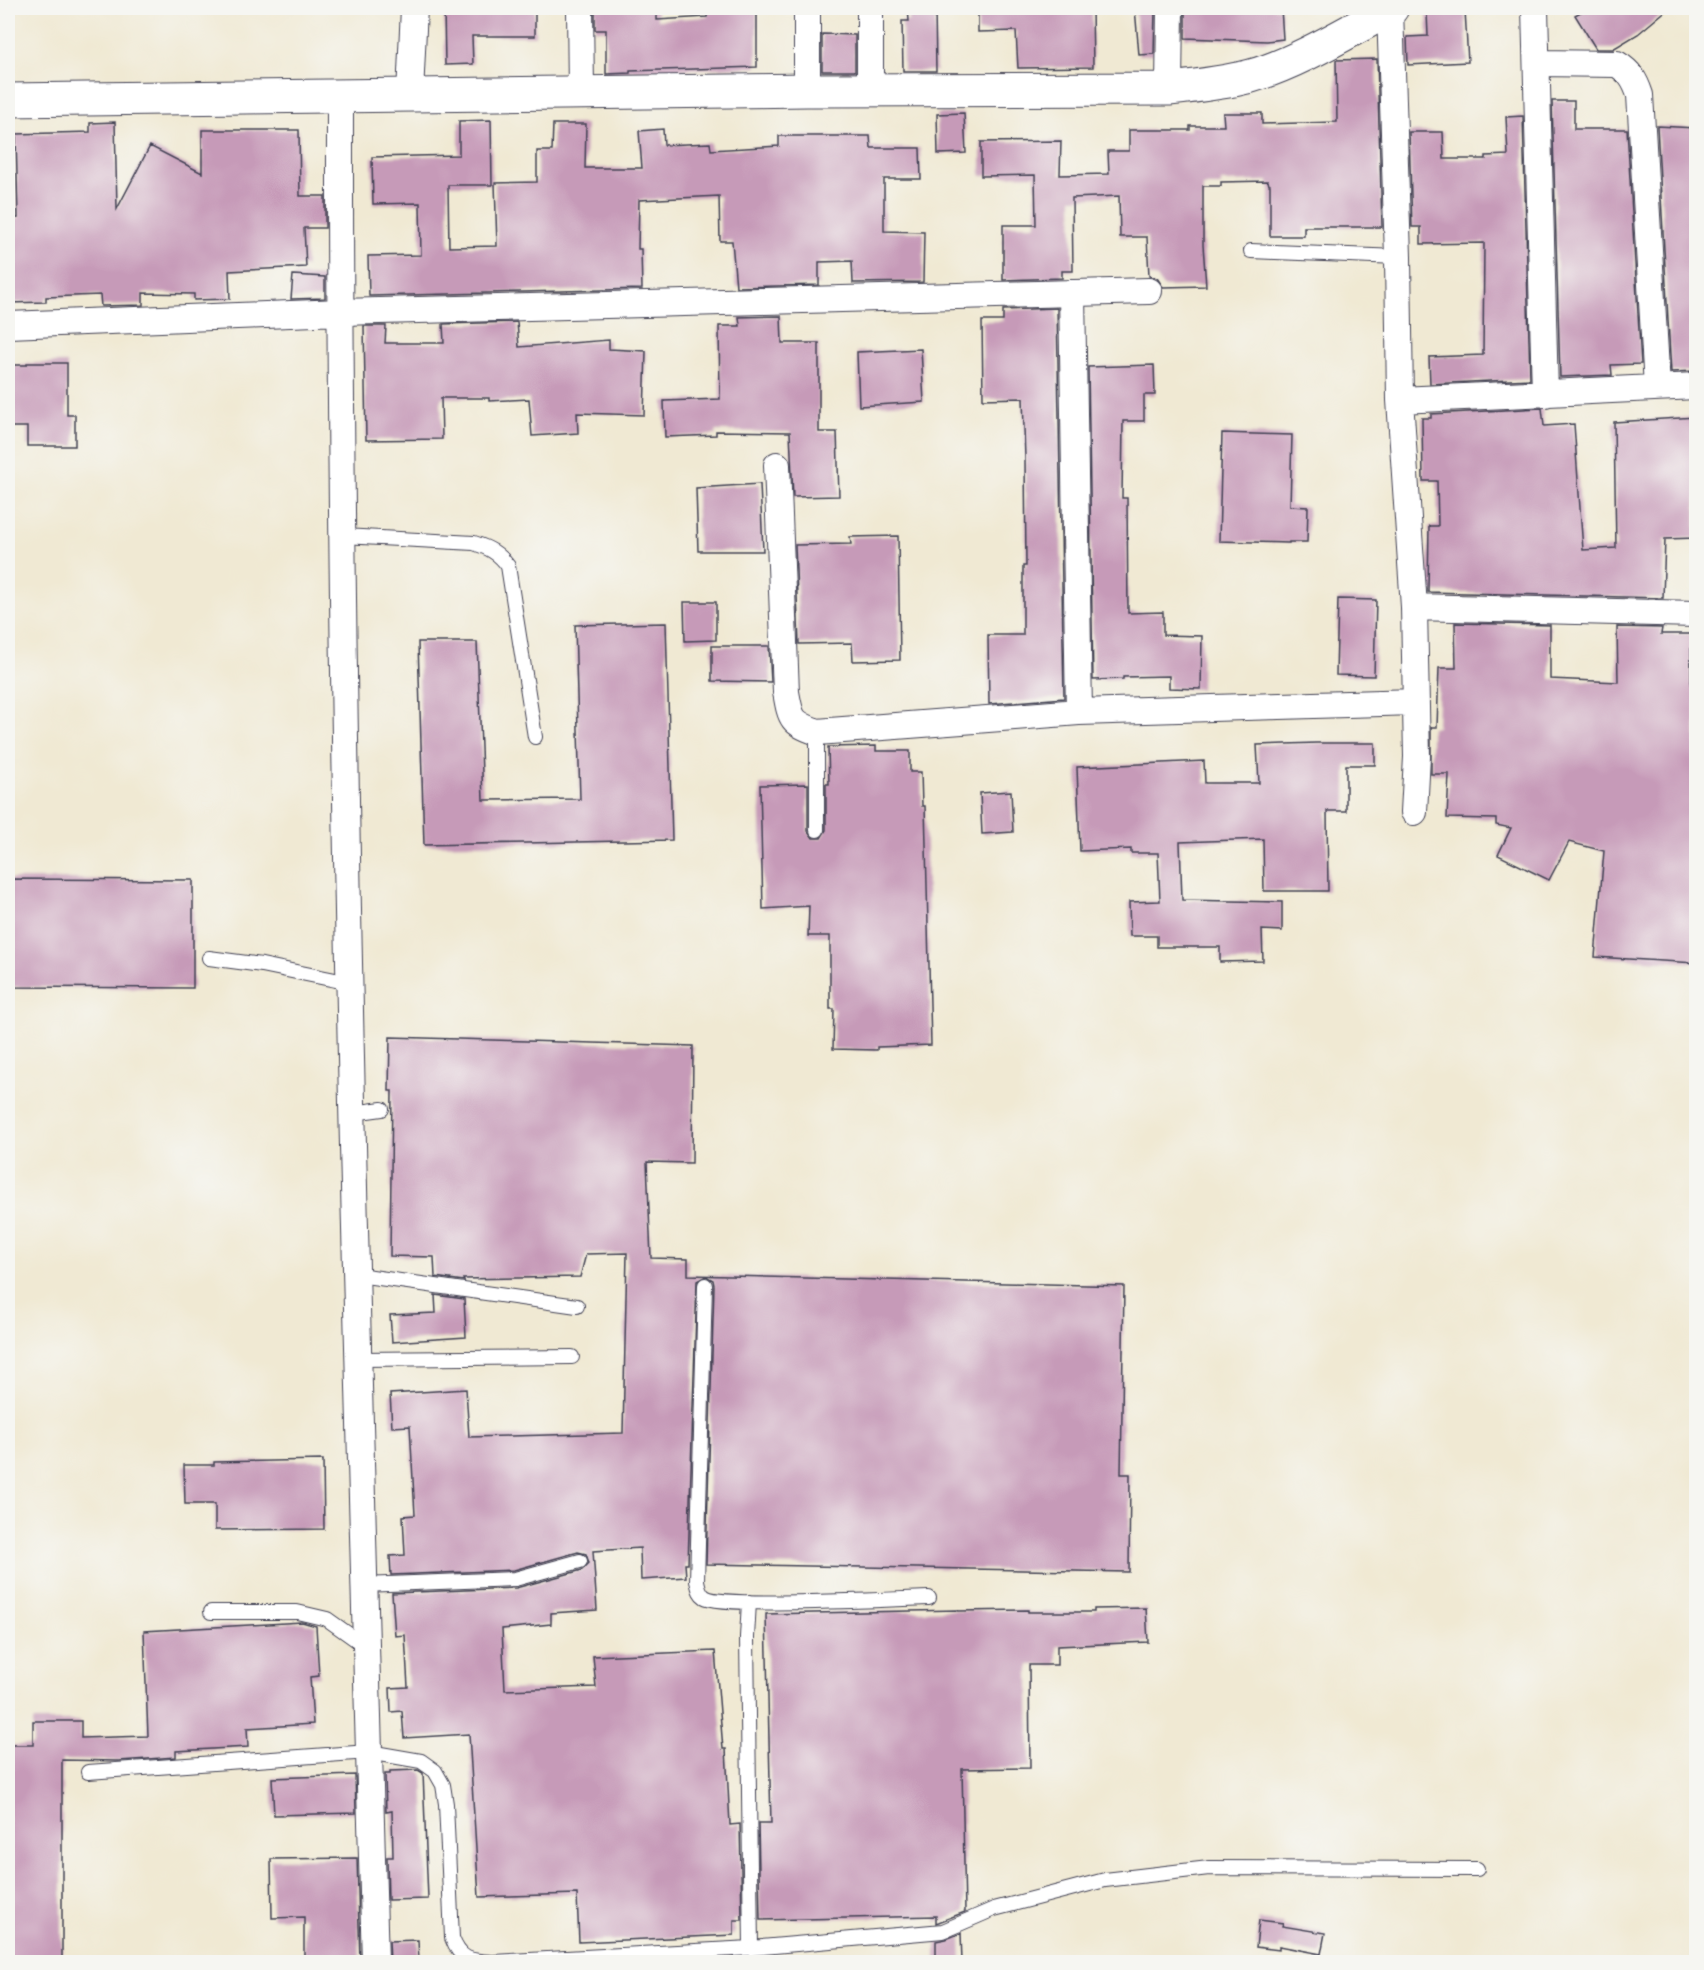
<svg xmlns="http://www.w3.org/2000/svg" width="1704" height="1970" font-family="'Old Standard TT',serif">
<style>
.building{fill:#c69ab8}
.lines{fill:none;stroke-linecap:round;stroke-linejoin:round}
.service-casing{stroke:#414052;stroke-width:16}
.minor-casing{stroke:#414052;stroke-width:28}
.tertiary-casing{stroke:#414052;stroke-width:35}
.service{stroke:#fff;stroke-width:14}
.minor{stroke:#fff;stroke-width:26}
.tertiary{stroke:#fff;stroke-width:33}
</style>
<rect width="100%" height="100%" fill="#f6f6f2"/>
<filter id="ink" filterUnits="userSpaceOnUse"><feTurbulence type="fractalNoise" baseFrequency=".0167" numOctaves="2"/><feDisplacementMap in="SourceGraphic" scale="12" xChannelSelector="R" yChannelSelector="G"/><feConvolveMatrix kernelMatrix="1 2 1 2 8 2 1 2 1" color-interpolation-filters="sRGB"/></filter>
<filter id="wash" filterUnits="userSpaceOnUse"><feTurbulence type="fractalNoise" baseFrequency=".008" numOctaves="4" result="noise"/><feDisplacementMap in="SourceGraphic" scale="24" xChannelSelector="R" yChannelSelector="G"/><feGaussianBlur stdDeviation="1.35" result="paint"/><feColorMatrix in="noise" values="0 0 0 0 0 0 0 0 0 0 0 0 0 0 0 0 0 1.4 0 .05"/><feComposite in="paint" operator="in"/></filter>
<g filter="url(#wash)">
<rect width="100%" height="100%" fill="#f0e9d3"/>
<g id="blocks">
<path class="building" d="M 444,8 L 535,8 L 535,36 L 472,36 L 473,64 L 445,65 Z
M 595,8 L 657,8 L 657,20 L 707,17 L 709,8 L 757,10 L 757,67 L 630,71 L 630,73 L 606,74 L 606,30 L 595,30 Z
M 908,8 L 935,8 L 936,71 L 903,71 L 902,21 L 909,21 Z
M 978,8 L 1092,8 L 1093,67 L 1018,68 L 1016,31 L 978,32 Z
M 1135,8 L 1155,8 L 1154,54 L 1139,55 Z
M 1185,8 L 1281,8 L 1283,39 L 1267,41 L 1185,38 Z
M 1588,8 L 1669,8 L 1638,34 L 1613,49 L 1596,49 L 1575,15 Z
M 1465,10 L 1468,62 L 1408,65 L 1407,37 L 1428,36 L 1427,12 Z
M 822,34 L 855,35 L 855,71 L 822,71 Z
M 1377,59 L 1382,227 L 1304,227 L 1304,236 L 1270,236 L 1270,185 L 1269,185 L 1268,181 L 1221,182 L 1221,186 L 1203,186 L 1203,245 L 1206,286 L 1163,287 L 1157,278 L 1149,276 L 1147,237 L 1120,237 L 1119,196 L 1072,198 L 1073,271 L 1062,271 L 1062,278 L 1003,280 L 1003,225 L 1036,225 L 1035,175 L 981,176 L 981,142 L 1061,141 L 1060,175 L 1109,174 L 1108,151 L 1129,151 L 1129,130 L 1190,130 L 1190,126 L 1224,126 L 1223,113 L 1262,113 L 1262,124 L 1337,122 L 1336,60 Z
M 1552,101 L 1574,101 L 1574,129 L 1627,129 L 1641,364 L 1611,365 L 1612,375 L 1560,377 Z
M 964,113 L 966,153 L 938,154 L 937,114 Z
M 1523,116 L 1530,379 L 1430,384 L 1429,357 L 1483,355 L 1484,243 L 1421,244 L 1421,227 L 1412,227 L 1409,132 L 1443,132 L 1444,159 L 1486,159 L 1486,156 L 1508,155 L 1506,117 Z
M 491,120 L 492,185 L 448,185 L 449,247 L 497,246 L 495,183 L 537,182 L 537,151 L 552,151 L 553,124 L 586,124 L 585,168 L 642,168 L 639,131 L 663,129 L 664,145 L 710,143 L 711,150 L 779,146 L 779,136 L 870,136 L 871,148 L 920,148 L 921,179 L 884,179 L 884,231 L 924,232 L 923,282 L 853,283 L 852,261 L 819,262 L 819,285 L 736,287 L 732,241 L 720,241 L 719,196 L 639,200 L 638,249 L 641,249 L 642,289 L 369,296 L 368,256 L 421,255 L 420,203 L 373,204 L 372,157 L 459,155 L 459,121 Z
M 115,122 L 117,209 L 150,146 L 202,173 L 202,130 L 299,130 L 300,196 L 325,196 L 325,228 L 304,228 L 306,267 L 229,271 L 230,299 L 194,300 L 194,294 L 143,293 L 143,305 L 101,306 L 100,295 L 46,297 L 46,302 L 8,303 L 8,219 L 18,218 L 16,134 L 90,132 L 90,123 Z
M 1657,126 L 1696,128 L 1694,198 L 1696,198 L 1696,371 L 1671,372 Z
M 293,275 L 325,277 L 325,298 L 291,299 Z
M 1057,308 L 1064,698 L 989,704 L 988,635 L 1023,635 L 1023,566 L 1026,566 L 1025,458 L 1023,398 L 983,399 L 982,321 L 1003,321 L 1003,310 Z
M 781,316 L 782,343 L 819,343 L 819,432 L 837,432 L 839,496 L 793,497 L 790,432 L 716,431 L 716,435 L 665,437 L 664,401 L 720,399 L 719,326 L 740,326 L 739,317 Z
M 517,322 L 519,347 L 609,340 L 609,349 L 646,351 L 644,415 L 577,413 L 578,433 L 532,436 L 529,399 L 489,401 L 489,398 L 441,398 L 442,439 L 366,440 L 364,326 L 386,326 L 385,343 L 444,343 L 443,324 Z
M 921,349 L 924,402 L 859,406 L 857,352 Z
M 27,363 L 67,363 L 67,415 L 75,415 L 75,446 L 27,446 L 27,427 L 8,427 L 8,365 L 27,365 Z
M 1154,365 L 1155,395 L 1144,395 L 1144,421 L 1123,421 L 1122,498 L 1127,498 L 1128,613 L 1163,612 L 1163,635 L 1202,636 L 1201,689 L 1169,688 L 1169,676 L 1123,677 L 1123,679 L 1093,680 L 1088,367 Z
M 1542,408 L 1544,426 L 1574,424 L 1583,550 L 1616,548 L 1614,422 L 1696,417 L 1696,538 L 1665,539 L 1663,598 L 1428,592 L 1429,526 L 1438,526 L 1437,481 L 1423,481 L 1422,418 L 1431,418 L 1431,414 Z
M 1222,433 L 1292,435 L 1290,506 L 1308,507 L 1307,542 L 1289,542 L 1289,543 L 1219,541 Z
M 760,484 L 763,551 L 698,551 L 696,488 Z
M 898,536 L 900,660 L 853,661 L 852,643 L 799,644 L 795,545 L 851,544 L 850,537 Z
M 1338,599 L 1376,600 L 1374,676 L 1336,675 Z
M 684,602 L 716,602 L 716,640 L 685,641 Z
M 666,623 L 672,840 L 424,845 L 418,642 L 477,642 L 483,800 L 580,799 L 575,625 Z
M 1455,623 L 1550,625 L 1550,679 L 1618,682 L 1617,627 L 1662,628 L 1661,634 L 1691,634 L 1691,684 L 1696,684 L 1696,963 L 1595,957 L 1604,851 L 1569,842 L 1549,880 L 1498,855 L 1511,828 L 1496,825 L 1496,819 L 1447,818 L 1449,774 L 1431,774 L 1431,727 L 1437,727 L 1439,668 L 1456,668 Z
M 712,646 L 769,646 L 771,682 L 712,681 Z
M 1316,743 L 1375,743 L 1375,765 L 1346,765 L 1346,811 L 1327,811 L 1328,891 L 1264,891 L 1263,839 L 1180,842 L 1182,900 L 1282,902 L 1282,931 L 1262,930 L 1263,961 L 1220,962 L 1220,947 L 1157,947 L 1157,936 L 1130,936 L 1129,902 L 1160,901 L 1158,853 L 1131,853 L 1131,849 L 1080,851 L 1077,767 L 1204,761 L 1205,783 L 1259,783 L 1257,745 Z
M 876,746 L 876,751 L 910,751 L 910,772 L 921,772 L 922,806 L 925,806 L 931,1045 L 877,1047 L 877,1050 L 833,1049 L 834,1009 L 830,1009 L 830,936 L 808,936 L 809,906 L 763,909 L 760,785 L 808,784 L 808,831 L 813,838 L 821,838 L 826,830 L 826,784 L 829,784 L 828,747 Z
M 1011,791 L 1013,832 L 982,834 L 980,793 Z
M 8,879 L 193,880 L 193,988 L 8,987 Z
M 390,1037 L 693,1046 L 692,1163 L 647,1162 L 651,1258 L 688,1259 L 688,1275 L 1124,1286 L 1121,1474 L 1130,1474 L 1129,1572 L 706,1564 L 714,1285 L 713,1280 L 706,1276 L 697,1281 L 688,1564 L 685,1564 L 686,1577 L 641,1580 L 640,1548 L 593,1551 L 597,1610 L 551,1613 L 551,1624 L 502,1629 L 505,1690 L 596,1687 L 593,1656 L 715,1651 L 723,1749 L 726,1749 L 730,1825 L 740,1824 L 742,1920 L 734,1920 L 734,1935 L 579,1942 L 577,1894 L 479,1897 L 469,1734 L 404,1738 L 402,1711 L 391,1712 L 390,1688 L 408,1687 L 405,1635 L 395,1636 L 392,1593 L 516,1588 L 582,1570 L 589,1563 L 586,1554 L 578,1552 L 514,1570 L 391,1575 L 390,1556 L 405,1555 L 403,1516 L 415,1515 L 410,1426 L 392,1427 L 390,1394 L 466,1389 L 469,1437 L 623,1433 L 627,1253 L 586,1254 L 580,1277 L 463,1279 L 464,1281 L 435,1277 L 434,1257 L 390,1256 L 392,1091 L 389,1091 Z
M 435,1295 L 464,1299 L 466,1337 L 392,1342 L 390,1315 L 436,1313 Z
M 323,1460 L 324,1529 L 215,1530 L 215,1504 L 185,1504 L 184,1465 L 214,1465 L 214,1462 Z
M 1146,1608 L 1148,1642 L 1057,1646 L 1057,1665 L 1029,1665 L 1030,1768 L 962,1769 L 965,1912 L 936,1923 L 936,1916 L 760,1920 L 758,1823 L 771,1823 L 766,1614 L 958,1610 L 958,1611 L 1028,1610 L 1028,1612 L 1094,1612 L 1094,1609 Z
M 302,1622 L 316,1626 L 319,1676 L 310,1677 L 313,1724 L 247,1728 L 248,1747 L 176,1751 L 176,1757 L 119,1761 L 62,1760 L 62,1962 L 8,1962 L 8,1745 L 33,1745 L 33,1721 L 81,1721 L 81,1738 L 148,1736 L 144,1631 Z
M 418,1770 L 423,1773 L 428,1899 L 388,1900 L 387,1857 L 393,1857 L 392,1811 L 386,1812 L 385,1774 L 390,1774 L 390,1771 Z
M 355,1775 L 356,1813 L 274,1815 L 272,1778 Z
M 357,1858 L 360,1962 L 304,1962 L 304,1917 L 272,1918 L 271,1859 Z
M 1259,1920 L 1283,1923 L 1282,1926 L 1325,1933 L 1321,1954 L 1279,1946 L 1279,1950 L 1256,1947 Z
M 961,1933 L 962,1962 L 936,1962 L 936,1941 L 946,1939 Z
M 418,1940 L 419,1962 L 390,1962 L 389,1941 Z"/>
</g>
</g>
<g filter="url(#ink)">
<use href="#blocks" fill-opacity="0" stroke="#414052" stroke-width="1.5"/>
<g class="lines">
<defs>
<path id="service" d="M 1251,251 L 1398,257
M 343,536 L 474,543 C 489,548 499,553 508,566 L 535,737
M 817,830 L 817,732
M 209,958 L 262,965 L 350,983
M 353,1113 L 382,1109
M 358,1275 L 577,1306
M 705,1285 L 697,1581 C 699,1588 699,1593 705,1597 C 721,1608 898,1599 929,1598
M 359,1359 L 572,1357
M 363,1585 L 515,1579 L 580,1561
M 749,1602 L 747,1637 L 751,1948
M 211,1612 L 297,1612 L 327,1619 L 365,1646
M 88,1772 L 369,1752 L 421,1761 L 435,1771 L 443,1785 L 446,1804 L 452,1938 C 460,1960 470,1961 492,1962
M 494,1962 L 751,1948 L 943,1931 L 994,1909 L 1105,1880 L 1209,1868 L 1477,1869"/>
<path id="minor" d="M 580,8 L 581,92
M 1535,8 L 1545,394
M 1390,9 L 1398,257 L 1400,400 L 1414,607 L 1417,757 L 1414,812
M 1537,63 L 1617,64 C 1630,72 1635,80 1640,95 L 1657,387
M 870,89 L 870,8
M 1169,89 L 1170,8
M 807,90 L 807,8
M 410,94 L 414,8
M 340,95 C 339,717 357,1340 375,1962
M 1072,293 L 1079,712
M 8,325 L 340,312 L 1149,291
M 1400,400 L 1696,386
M 777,465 L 786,692 C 791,720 791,722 817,732 L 1079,712 L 1415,702
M 1414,607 L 1696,614"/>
<path id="tertiary" d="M 8,100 L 807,90 L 1169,89 C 1197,86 1224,83 1251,76 C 1295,64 1351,30 1392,8"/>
</defs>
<use href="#service" class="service-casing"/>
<use href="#minor" class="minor-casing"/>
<use href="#tertiary" class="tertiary-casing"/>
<use href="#service" class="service"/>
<use href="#minor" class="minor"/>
<use href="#tertiary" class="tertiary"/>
</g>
</g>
<rect width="1704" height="1970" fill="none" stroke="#f6f6f2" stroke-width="30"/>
</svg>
